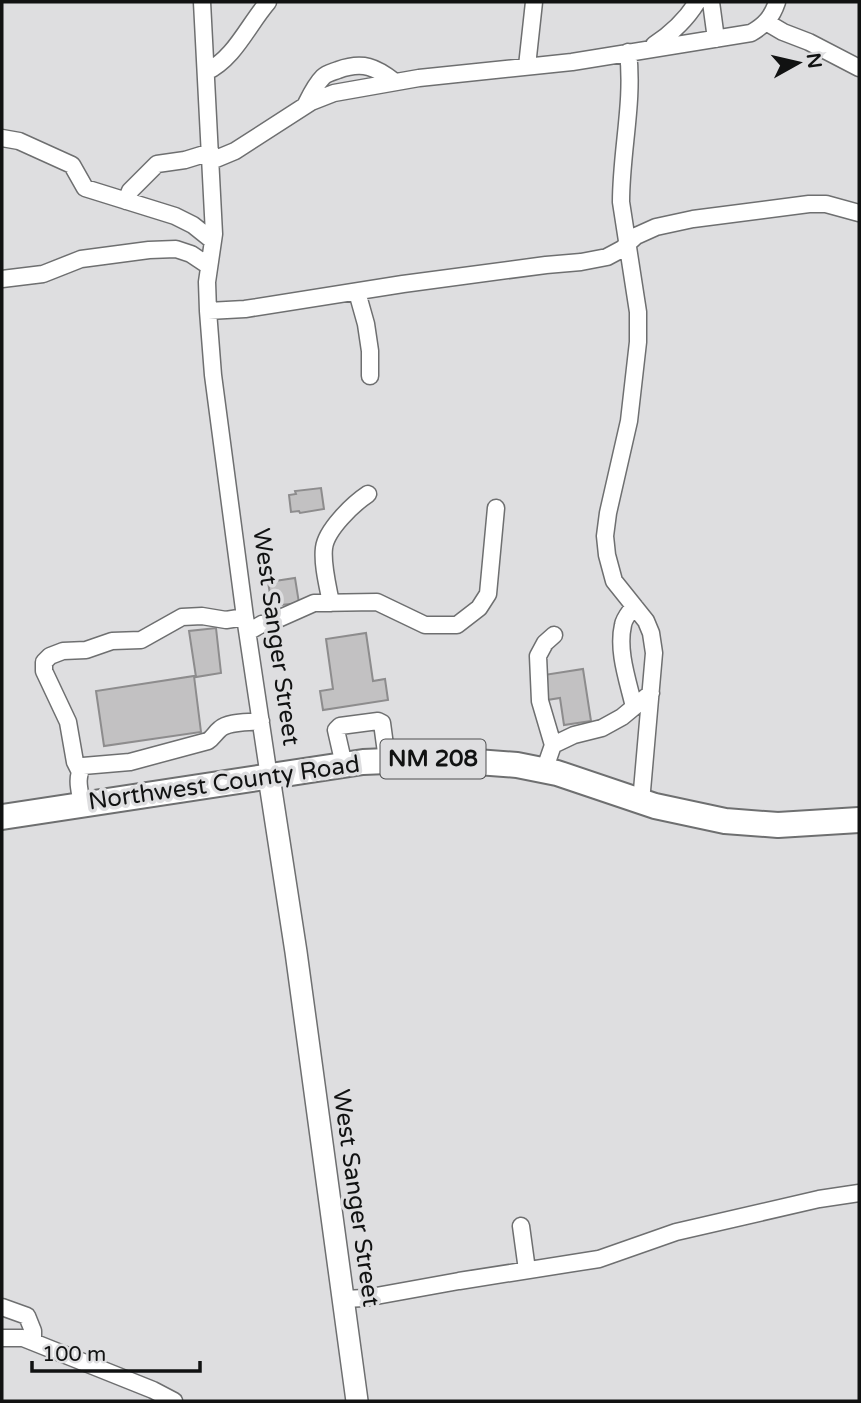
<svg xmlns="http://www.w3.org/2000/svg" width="861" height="1403" font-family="'Varela Round',sans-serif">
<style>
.building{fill:#c2c1c2;stroke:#8d8c8d;stroke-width:2}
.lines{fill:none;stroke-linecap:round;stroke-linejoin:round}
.minor-casing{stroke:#6e6f70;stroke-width:19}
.major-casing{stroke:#6e6f70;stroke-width:24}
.highway-casing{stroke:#6e6f70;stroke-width:28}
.minor{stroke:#fff;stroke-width:16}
.major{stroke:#fff;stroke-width:21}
.highway{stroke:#fff;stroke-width:24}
.labels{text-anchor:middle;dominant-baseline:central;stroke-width:7;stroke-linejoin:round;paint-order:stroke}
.shield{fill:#dedee0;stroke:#4e4f50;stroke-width:2}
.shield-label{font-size:23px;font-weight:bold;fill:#111212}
.street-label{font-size:24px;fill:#111212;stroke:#dedee0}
</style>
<rect width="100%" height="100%" fill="#dedee0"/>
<path class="building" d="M 321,488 L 324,509 L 300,513 L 299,511 L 291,512 L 289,495 L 296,494 L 295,491 Z
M 295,578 L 299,603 L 272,606 L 268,582 Z
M 216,628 L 221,673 L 196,677 L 189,631 Z
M 366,633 L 373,681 L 385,679 L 388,700 L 323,710 L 320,691 L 333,689 L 326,639 Z
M 583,669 L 591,721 L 564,725 L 560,698 L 547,700 L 544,675 Z
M 194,676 L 201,732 L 104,746 L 96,691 Z"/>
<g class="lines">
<defs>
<path id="minor" d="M 202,2 L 214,234 L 207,282 L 208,311 L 213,375 L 245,617 L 269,777
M 711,2 L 716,39
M 766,22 L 783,32 L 809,42 L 859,68
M 654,45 C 672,33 686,20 697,2
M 628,52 C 634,102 621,151 621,202 L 638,312 L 638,342 L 629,421 L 608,513 L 605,536 L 607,555 L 614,581 L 646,621 L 651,633 L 654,653 L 641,802
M 527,66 L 534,2
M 206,72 C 235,58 248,25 268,2
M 305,106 C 310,96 315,85 323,77 C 327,73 333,72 338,70 C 363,61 376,67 395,82
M 2,138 L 19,141 L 72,165 L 85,188 L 175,216 L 193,225 L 213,241
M 211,161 L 235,151 L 311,102 L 334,93 L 419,78 L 572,62 L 751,33 C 765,25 772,17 777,2
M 126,201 L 130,191 L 157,164 L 185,160 L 211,152
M 2,279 L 43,274 L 81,259 L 149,250 L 176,249 L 191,254 L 209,266
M 357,292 L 366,324 L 370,351 L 370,376
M 208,311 L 245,309 L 403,284 L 546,265 L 581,262 L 607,257 L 622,249 L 636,236 L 656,227 L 693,219 L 809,204 L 826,204 L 859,213
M 331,603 C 328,587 322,564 324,548 C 326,530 353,504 368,494
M 248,632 L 262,624 L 269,623 L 314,603 L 377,602 L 425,625 L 457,625 L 479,608 L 488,594 L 496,508
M 634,707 C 628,681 617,651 623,625 C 624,618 630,612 634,606
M 553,745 L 540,701 L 538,656 L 545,643 L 554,635
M 344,765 L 336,730 L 340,726 L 378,721 L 382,723 L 387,760
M 544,771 L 553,745 L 574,735 L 602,728 L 622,717 L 651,693
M 80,772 L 75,762 L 68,722 L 44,671 L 44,662 L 50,656 L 63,651 L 86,650 L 112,641 L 141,640 L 182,617 L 202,616 L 226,620 L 245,617
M 82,804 C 80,791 75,778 83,766 L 130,762 L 208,741 C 213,738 215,733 220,729 C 229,721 249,723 261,721
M 521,1226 L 527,1270
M 343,1299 L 365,1298 L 459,1281 L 599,1259 L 676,1232 L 819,1199 L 859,1193
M 2,1307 L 27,1316 L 33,1331 L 33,1341
M 2,1338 L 23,1338 L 153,1390 L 174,1401"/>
<path id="major" d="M 269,777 L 296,952 L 357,1401"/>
<path id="highway" d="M 2,817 L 363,762 L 437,759 L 517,765 L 557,773 L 655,806 L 725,821 L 778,825 L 859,820"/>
</defs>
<use href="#minor" class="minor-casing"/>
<use href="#major" class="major-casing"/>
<use href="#highway" class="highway-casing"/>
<use href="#minor" class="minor"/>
<use href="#major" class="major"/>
<use href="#highway" class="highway"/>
</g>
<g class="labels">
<rect class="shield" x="380.5" y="739.5" width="105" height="39" rx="5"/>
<g class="shield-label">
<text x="433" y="759">NM 208</text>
</g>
<g class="street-label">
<text transform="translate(276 637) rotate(82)">West Sanger Street</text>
<text transform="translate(224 783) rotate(-8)">Northwest County Road</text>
<text transform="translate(356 1198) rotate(82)">West Sanger Street</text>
</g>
</g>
<rect width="861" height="1403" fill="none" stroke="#111212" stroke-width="7"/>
<g transform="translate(798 63) rotate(82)" stroke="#dedee0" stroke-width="5" paint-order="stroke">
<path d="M0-5L12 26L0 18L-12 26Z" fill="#111212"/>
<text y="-10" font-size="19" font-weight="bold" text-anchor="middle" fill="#111212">N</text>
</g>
<path d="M32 1361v10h168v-10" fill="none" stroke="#111212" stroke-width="3.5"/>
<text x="42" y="1361" font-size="21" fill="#111212" stroke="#dedee0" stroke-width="5" paint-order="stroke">100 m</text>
</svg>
